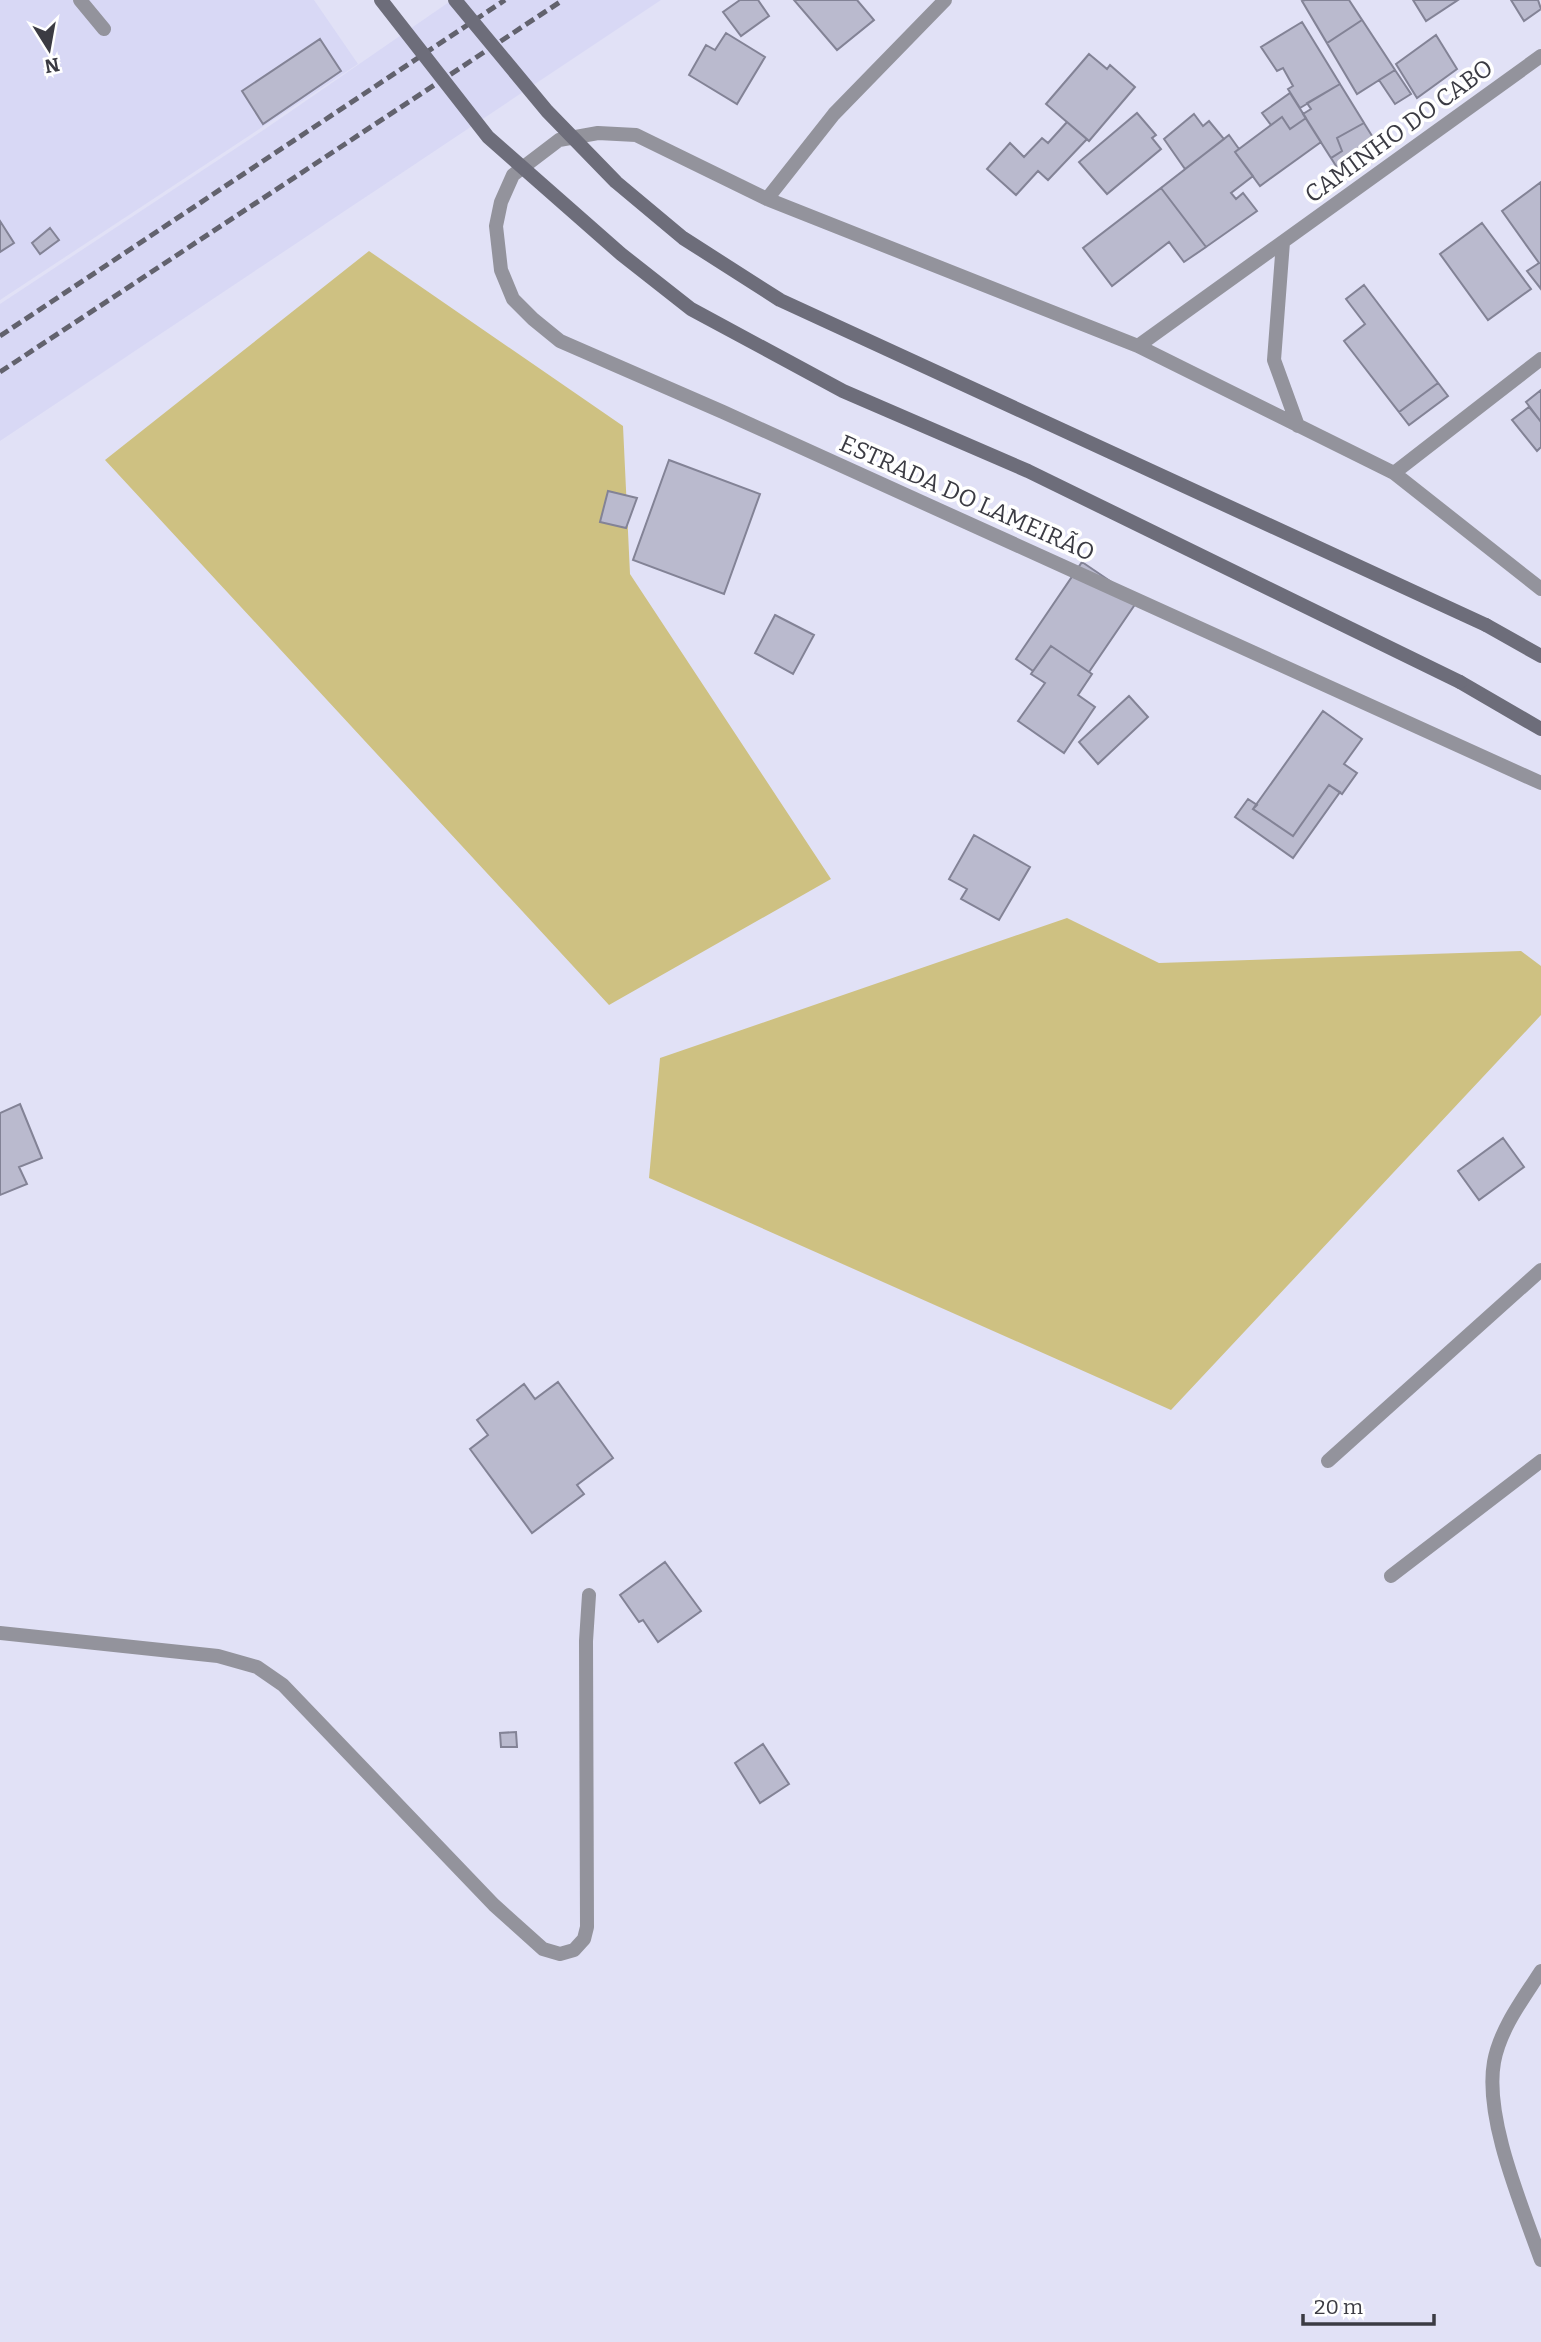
<svg xmlns="http://www.w3.org/2000/svg" width="1541" height="2342" font-family="Bitter,serif">
<style>
.built{fill:#d8d8f5}
.green{fill:#cec182}
.building{fill:#babace;stroke:#838396;stroke-width:2}
.lines{fill:none;stroke-linecap:round;stroke-linejoin:round}
.service{stroke:#93939c;stroke-width:14}
.minor{stroke:#93939c;stroke-width:14}
.secondary{stroke:#6d6d7a;stroke-width:14}
.rail{stroke:#62626d;stroke-width:5;stroke-dasharray:10 5;stroke-linecap:butt}
.secondary-bridge{stroke:#6d6d7a;stroke-width:14}
.labels{text-anchor:middle;dominant-baseline:central;stroke-width:7;stroke-linejoin:round;paint-order:stroke}
.street-label{font-size:24px;fill:#3b3b43;stroke:#fff}
</style>
<rect width="100%" height="100%" fill="#e1e1f6"/>
<path class="built" d="M 0,0 L 314,0 L 358,64 L 0,300 Z
M 452,0 L 661,0 L 0,441 L 0,304 L 265,129 Z"/>
<path class="green" d="M 369,251 L 623,426 L 630,574 L 831,879 L 609,1005 L 105,460 Z
M 1067,918 L 1159,963 L 1521,951 L 1541,966 L 1541,1015 L 1171,1410 L 649,1178 L 660,1058 Z"/>
<path class="building" d="M 740,0 L 758,0 L 769,16 L 741,36 L 723,12 Z
M 794,0 L 857,0 L 874,20 L 837,50 Z
M 1305,0 L 1349,0 L 1362,20 L 1327,43 L 1302,1 Z
M 1305,0 L 1349,0 L 1395,70 L 1357,94 L 1302,1 Z
M 1413,0 L 1458,0 L 1426,21 Z
M 1511,0 L 1538,0 L 1541,9 L 1524,21 Z
M 1302,22 L 1340,84 L 1300,108 L 1288,89 L 1293,86 L 1283,68 L 1277,71 L 1261,47 Z
M 726,33 L 765,57 L 737,104 L 689,75 L 706,45 L 715,50 Z
M 1436,35 L 1457,69 L 1417,98 L 1396,64 Z
M 320,39 L 341,71 L 263,124 L 242,91 Z
M 1089,54 L 1107,69 L 1110,65 L 1135,87 L 1089,141 L 1046,104 Z
M 1395,70 L 1411,94 L 1395,104 L 1379,80 Z
M 1340,84 L 1364,123 L 1337,138 L 1342,151 L 1331,158 L 1303,114 L 1311,109 L 1307,103 Z
M 1290,93 L 1306,118 L 1290,129 L 1282,117 L 1271,125 L 1262,113 Z
M 1290,93 L 1321,142 L 1260,186 L 1235,152 L 1271,125 L 1262,113 Z
M 1137,113 L 1156,135 L 1152,138 L 1161,149 L 1107,194 L 1079,162 Z
M 1194,114 L 1203,126 L 1209,121 L 1224,139 L 1185,169 L 1164,139 Z
M 1067,122 L 1087,139 L 1048,180 L 1038,171 L 1016,195 L 987,169 L 1010,143 L 1024,157 L 1042,138 L 1048,143 Z
M 1364,123 L 1382,152 L 1345,180 L 1331,158 L 1342,151 L 1337,138 Z
M 1229,135 L 1239,149 L 1235,152 L 1253,176 L 1231,193 L 1236,199 L 1243,193 L 1257,211 L 1206,247 L 1161,188 Z
M 1541,182 L 1541,289 L 1527,271 L 1539,263 L 1502,211 Z
M 1161,188 L 1206,247 L 1184,262 L 1169,242 L 1112,286 L 1083,248 Z
M 0,221 L 14,243 L 0,252 Z
M 1482,223 L 1531,289 L 1488,320 L 1440,254 Z
M 50,228 L 59,240 L 40,254 L 32,243 Z
M 1364,285 L 1438,383 L 1399,412 L 1344,341 L 1365,324 L 1346,299 Z
M 1364,285 L 1448,396 L 1409,425 L 1344,341 L 1365,324 L 1346,299 Z
M 1541,390 L 1541,422 L 1526,402 Z
M 1529,407 L 1541,422 L 1541,447 L 1537,451 L 1512,420 Z
M 669,460 L 760,494 L 724,594 L 633,560 Z
M 608,491 L 637,498 L 626,528 L 600,522 Z
M 1082,562 L 1138,600 L 1089,672 L 1092,674 L 1078,695 L 1095,707 L 1064,753 L 1018,721 L 1045,683 L 1031,674 L 1033,671 L 1016,659 Z
M 775,615 L 814,635 L 793,674 L 755,653 Z
M 1051,646 L 1092,674 L 1078,695 L 1095,707 L 1064,753 L 1018,721 L 1045,683 L 1031,674 Z
M 1129,696 L 1148,717 L 1098,764 L 1079,742 Z
M 1323,711 L 1362,739 L 1344,764 L 1357,773 L 1342,794 L 1329,785 L 1293,836 L 1253,809 Z
M 1329,785 L 1340,792 L 1293,858 L 1235,817 L 1248,799 L 1257,805 L 1253,809 L 1293,836 Z
M 974,835 L 1030,867 L 999,920 L 961,899 L 967,889 L 949,879 Z
M 20,1104 L 42,1158 L 19,1167 L 27,1184 L 0,1195 L 0,1113 Z
M 1503,1138 L 1524,1167 L 1479,1200 L 1458,1171 Z
M 558,1382 L 613,1458 L 577,1485 L 584,1494 L 532,1533 L 470,1449 L 488,1435 L 477,1420 L 524,1384 L 535,1399 Z
M 665,1562 L 701,1611 L 658,1642 L 643,1620 L 639,1622 L 620,1595 Z
M 516,1732 L 517,1747 L 501,1747 L 500,1733 Z
M 763,1744 L 789,1784 L 760,1803 L 735,1763 Z"/>
<g class="lines">
<path class="service" d="M 80,0 L 104,29"/>
<path class="minor" d="M 767,199 L 834,114 L 945,0
M 1283,242 L 1274,360 L 1298,426
M 1138,346 L 1541,56
M 1394,473 L 1541,359
M 1541,589 L 1394,473 L 1138,346 L 767,199 L 636,135 L 598,133 L 559,140 L 513,175 L 501,202 L 496,226 L 501,270 L 513,299 L 533,319 L 560,341 L 723,412 L 1541,783
M 1328,1461 L 1541,1270
M 1391,1576 L 1541,1461
M 0,1633 L 218,1656 L 257,1667 L 283,1685 L 494,1905 L 543,1949 L 560,1954 L 574,1950 L 584,1939 L 587,1927 L 586,1641 L 589,1595
M 1541,1971 C 1523,1999 1500,2029 1494,2062 C 1484,2118 1522,2206 1541,2260"/>
<path class="secondary" d="M 1486,625 L 1541,656
M 1460,682 L 1541,729"/>
<path class="rail" d="M 0,336 L 505,0
M 0,372 L 563,0"/>
<path class="secondary-bridge" d="M 381,0 L 488,137 L 621,254 L 691,309 L 843,391 L 1028,471 L 1460,682
M 455,0 L 547,111 L 616,182 L 683,238 L 780,300 L 1486,625"/>
</g>
<g class="labels">
<g class="street-label">
<text transform="translate(1399 131) rotate(-36)">CAMINHO DO CABO</text>
<text transform="translate(967 498) rotate(24)">ESTRADA DO LAMEIRÃO</text>
</g>
</g>
<g transform="translate(49 49) rotate(169)" stroke="#ffffff" stroke-width="5" paint-order="stroke">
<path d="M0-5L12 26L0 18L-12 26Z" fill="#3b3b43"/>
<text y="-10" font-size="19" font-weight="bold" text-anchor="middle" fill="#3b3b43">N</text>
</g>
<path d="M1303 2314v10h131v-10" fill="none" stroke="#3b3b43" stroke-width="3.5"/>
<text x="1314" y="2314" font-size="21" fill="#3b3b43" stroke="#ffffff" stroke-width="5" paint-order="stroke">20 m</text>
</svg>
